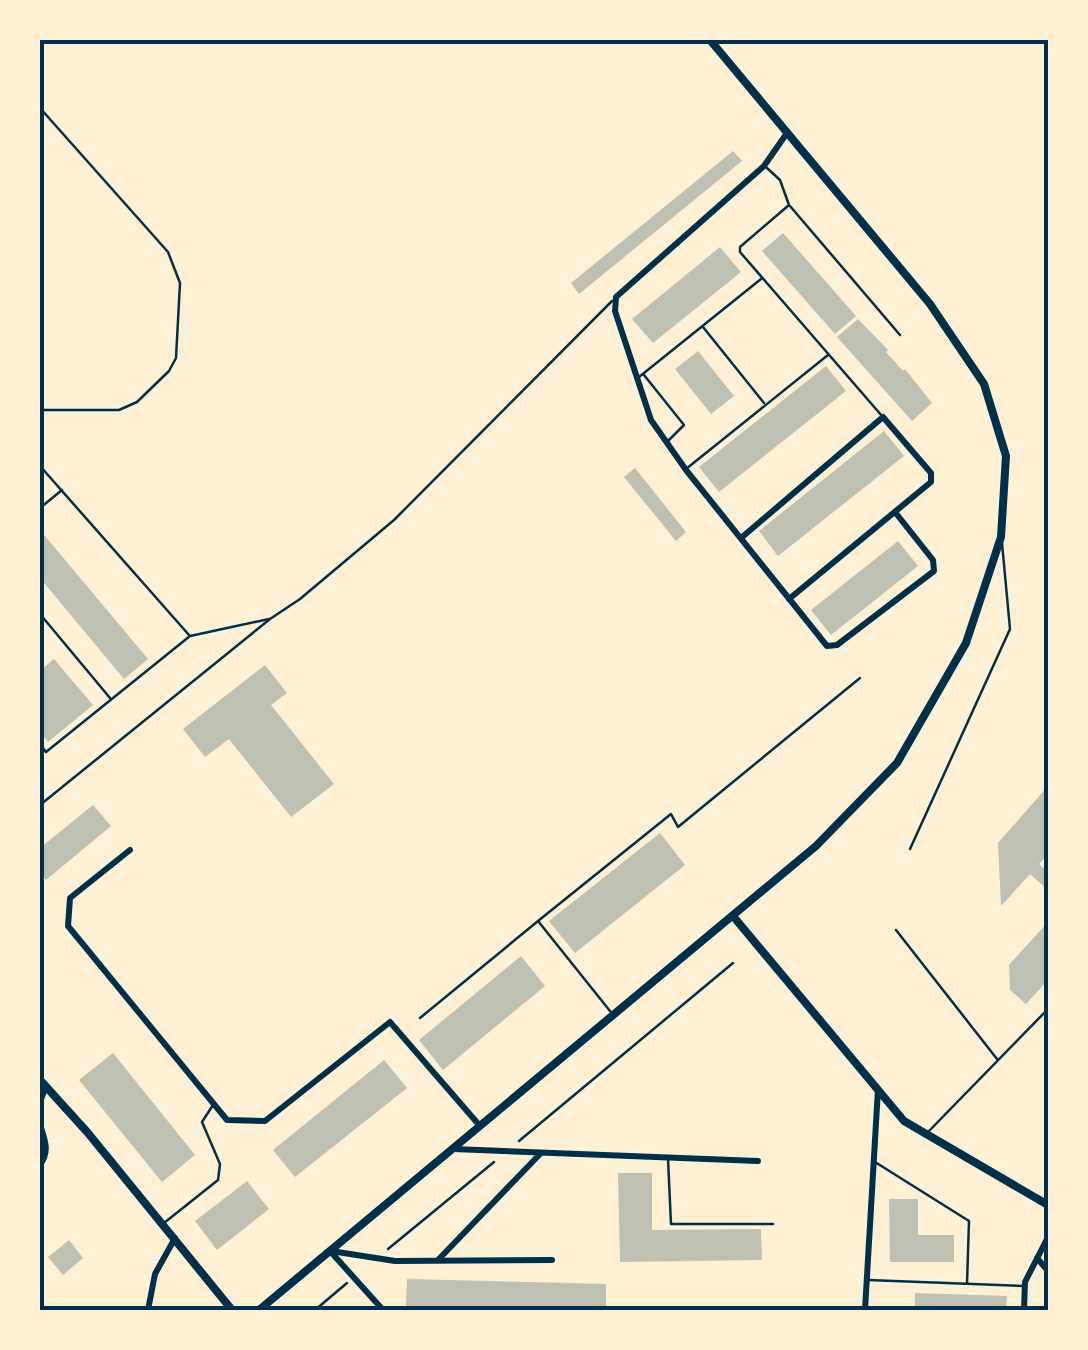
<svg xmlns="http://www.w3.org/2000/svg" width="1088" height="1350" font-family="Raleway,sans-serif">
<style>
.building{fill:#bec0b2}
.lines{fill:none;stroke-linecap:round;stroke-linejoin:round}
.path{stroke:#003049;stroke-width:2.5}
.service{stroke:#003049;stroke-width:2.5}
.minor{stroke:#003049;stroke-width:6}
.tertiary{stroke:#003049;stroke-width:8}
.neatline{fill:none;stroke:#003049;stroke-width:4}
</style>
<rect width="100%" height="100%" fill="#fdf0d5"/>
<path class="building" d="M 733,151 L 742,161 L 579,294 L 571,283 Z
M 783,233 L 856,316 L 835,334 L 762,251 Z
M 720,247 L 741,272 L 653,343 L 632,319 Z
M 858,319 L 888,350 L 886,352 L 903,371 L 905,369 L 932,403 L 912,421 L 837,337 Z
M 698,351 L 734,396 L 711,414 L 675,369 Z
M 826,366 L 846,391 L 719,492 L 699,467 Z
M 884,431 L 904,456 L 778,556 L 759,531 Z
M 635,468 L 686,532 L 676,541 L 624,477 Z
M 40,530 L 148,659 L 124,679 L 40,578 Z
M 898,541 L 918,566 L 831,635 L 811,610 Z
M 54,659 L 93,705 L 48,742 L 40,732 L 40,671 Z
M 265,665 L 287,693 L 271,705 L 334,784 L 291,817 L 229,739 L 205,757 L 183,729 Z
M 1048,786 L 1048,854 L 1039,864 L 1048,872 L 1048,890 L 1030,874 L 1001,906 L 998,843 Z
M 93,805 L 111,826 L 46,880 L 40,872 L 40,848 Z
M 660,833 L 685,865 L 575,953 L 549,921 Z
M 1048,922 L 1048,980 L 1026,1004 L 1010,990 L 1009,965 Z
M 521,956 L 545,986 L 443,1070 L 419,1040 Z
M 113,1053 L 195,1155 L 162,1182 L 79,1080 Z
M 384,1060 L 407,1088 L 295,1177 L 273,1150 Z
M 618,1173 L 652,1173 L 652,1230 L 761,1229 L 762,1260 L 620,1262 Z
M 247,1181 L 269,1209 L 217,1250 L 195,1221 Z
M 889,1199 L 918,1199 L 918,1235 L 954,1235 L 954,1262 L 890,1262 Z
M 69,1240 L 83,1258 L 63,1275 L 48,1257 Z
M 407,1279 L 606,1284 L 606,1310 L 406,1307 Z
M 915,1293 L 1007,1296 L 1006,1310 L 915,1310 Z"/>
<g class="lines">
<path class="path" d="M 519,1141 L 733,963
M 388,1249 L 494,1162
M 315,1310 L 347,1283"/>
<path class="service" d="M 40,108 L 168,252 L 180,283 L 176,358 L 169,371 L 137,402 L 119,410 L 40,410
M 767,168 L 780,180 L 789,205 L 740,247 L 740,252 L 882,416
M 790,206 L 900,335
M 703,327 L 764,403
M 644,375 L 684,425 L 669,440
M 639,377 L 761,279
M 40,466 L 189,635
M 686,469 L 828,355
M 40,508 L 62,490
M 40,614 L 110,698
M 40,744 L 46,752 L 190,636 L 269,619
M 40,805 L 270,619 L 300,599 L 394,520 L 612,301
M 910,849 L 1010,629 L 1002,543
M 538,921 L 671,814 L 678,827 L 860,678
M 896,930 L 997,1059
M 420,1018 L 538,921 L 610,1011
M 928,1132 L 1048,1009
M 668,1159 L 671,1224 L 773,1224
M 875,1162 L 969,1221 L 967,1284
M 164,1223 L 218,1180 L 220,1164 L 202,1122 L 213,1105
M 868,1280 L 1025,1286"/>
<path class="minor" d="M 787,133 L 764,166 L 616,297 L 615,311 L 651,420 L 686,470 L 827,646 L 837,645 L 934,571 L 933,560 L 895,512
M 741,538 L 883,417 L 931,473 L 931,482 L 789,599
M 130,850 L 70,898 L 68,926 L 227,1120 L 265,1121 L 390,1022 L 480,1126
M 40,1102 L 46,1086
M 40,1125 C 45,1140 50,1151 40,1165
M 453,1149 L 758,1161
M 330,1251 L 383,1310
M 331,1251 L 395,1261 L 552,1260
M 1037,1258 L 1048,1271
M 438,1260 L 540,1154
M 148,1310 L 155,1274 L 175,1238
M 865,1310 L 878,1089
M 1024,1310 L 1025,1282 L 1048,1237"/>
<path class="tertiary" d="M 733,916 L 904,1121 L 1048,1205
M 40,1080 L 88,1133 L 232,1310
M 259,1310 L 816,846 L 897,763 L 966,643 L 1001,537 L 1006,456 L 984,384 L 930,304 L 710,40"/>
</g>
<rect width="1088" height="1350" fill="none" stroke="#fdf0d5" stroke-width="85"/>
<rect x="42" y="42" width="1004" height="1266" class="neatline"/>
</svg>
